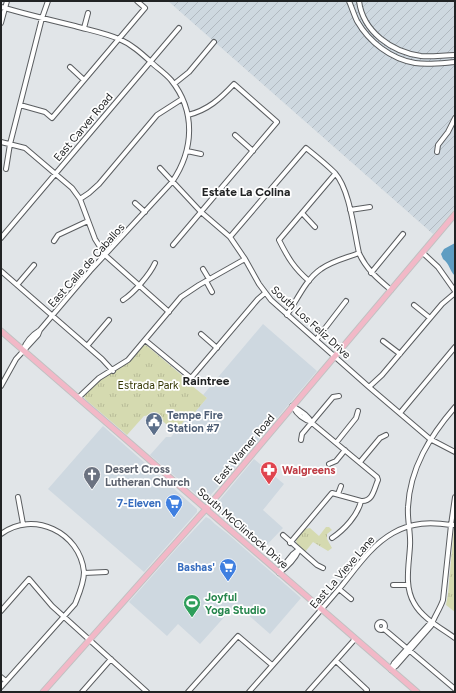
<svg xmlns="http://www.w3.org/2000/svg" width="456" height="693" font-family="Figtree,sans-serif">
<defs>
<pattern id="industrial-furrows" width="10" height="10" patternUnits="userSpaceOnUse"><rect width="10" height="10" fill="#ced8e0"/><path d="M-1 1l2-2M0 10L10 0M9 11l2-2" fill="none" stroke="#b1b9c0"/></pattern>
<pattern id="park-tufts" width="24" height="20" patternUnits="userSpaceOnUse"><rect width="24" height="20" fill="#d5dab0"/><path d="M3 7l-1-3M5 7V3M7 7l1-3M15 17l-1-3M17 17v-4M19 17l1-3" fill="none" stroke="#b7bb97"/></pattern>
</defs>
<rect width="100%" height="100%" fill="#e1e5e8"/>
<path fill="#ced8e0" d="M263,324L317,371L234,469L208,498L203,500L150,455L166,437H171L188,416L190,418L207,398L203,395Z
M103,426L197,509V512L144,572L48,489Z
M254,459L284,484L263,510L283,528L261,551L214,507Z
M206,517L210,519L215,524L229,535L301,598L270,634L236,604L200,644L178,624L167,636L129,602L177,548Z"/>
<path fill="url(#industrial-furrows)" d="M168,1H455V208L433,234Z"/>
<path fill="url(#park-tufts)" d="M146,345L185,378L189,380L191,385L207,398L190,418L188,416L175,432L157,416L156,417L150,415L144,416L127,435L85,399L84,396L96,383L127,363L143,346Z
M326,527H329L332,530L327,534V539L332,548L328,551L313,542L305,552L297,546L296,540L305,529L310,528L319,536Z
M454,528H455V612L446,605L448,594Z"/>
<path fill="#5f9dc2" d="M455,243V276C449,270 450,264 443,259L441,254L444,249Z"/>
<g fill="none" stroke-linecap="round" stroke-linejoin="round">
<defs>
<path id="minor" d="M349,1C352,8 354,15 357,21C369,42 391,59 415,63C428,65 442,63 455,62
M359,1C363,32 392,52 421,56C432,57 444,55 455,55
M1,7C25,14 50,20 75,26C89,30 105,33 119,39C131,44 141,53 151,62C157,68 165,73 171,80C196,111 194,150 172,182L90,271L40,330C32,335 26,342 23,350
M1,23L7,1
M84,28L88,13
M70,67L84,80
M174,84L189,72L214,42
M20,105L45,112L52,118L145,8L137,1
M235,135L253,151
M1,142L25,148L72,188L80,199L95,239L105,255L169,312
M187,151L201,154
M437,152L438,145L448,132L455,118
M160,168L201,212L230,237L245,259L259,284L271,300L369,387L430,439L455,452
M6,169L10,144L42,18L48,1
M80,199L89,193L99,184L157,115L182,99
M135,203L145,212
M350,210L370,207
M302,213L315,227
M230,237L306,148C316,156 326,164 335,173C350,190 354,231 359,253C366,269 378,279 391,290
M1,238L179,28
M54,241L58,235L88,221
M173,245L277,122L234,84C220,99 208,110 188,115
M423,253L438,267L455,291
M203,269L209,279
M1,271L102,359L113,371
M371,273L403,234
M206,281L212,292
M309,281C294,268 288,258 279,240L335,174
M17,285L34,265
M123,300C134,293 150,274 155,263
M414,305L430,318
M287,315C297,300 306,279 321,269C332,261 346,258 359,253
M201,334L217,348
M145,340L191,378L258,299L265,293
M316,340L346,301
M383,341L400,354
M87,346L109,320
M1,386L16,359L38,335L40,330
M369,387L382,375L442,304L455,293
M78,398L99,378L128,360L181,297L199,285L245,259
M292,406C300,410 308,415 312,423L377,477L378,480C374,489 373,502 361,501C358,515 344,530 332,538
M293,407C297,414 304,420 312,422
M455,407C430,436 410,468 408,507C407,520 411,533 410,546C409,565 404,586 414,603C422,618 441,628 455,638
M400,413L455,347
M301,440L302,434L333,397L339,396
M336,443L356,418L358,411
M360,462L380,438L386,435
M329,464L336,461L345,450
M338,494L341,486
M18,497L23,524
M1,534C33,510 80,532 84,572C84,583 79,594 75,604L1,687
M283,535L317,565L323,568
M290,543L332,493L361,501
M280,570L293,554L298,550
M84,573L106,572
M279,573C287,567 295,559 299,550
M393,585H407
M339,589L351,599
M1,611L29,579L52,606L147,692
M377 626a4 4 0 1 1 8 0a4 4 0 1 1-8 0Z
M384,629L455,689
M336,661L367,690L366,692
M391,669L394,663L432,621
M391,670L396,666L431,626C434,617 440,609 443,600L451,525H455
M1,677L6,681
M82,692L111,659
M188,692L238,636L272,665
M249,692C279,658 309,624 339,589C355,570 370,546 393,533C412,522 431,522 451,525L455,497
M308,692L355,639"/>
<path id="major" d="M1,331L417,692
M43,692L206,509L455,214"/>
</defs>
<use href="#minor" stroke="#5a5d60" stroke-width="6"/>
<use href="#major" stroke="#c1c1c2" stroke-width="7"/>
<use href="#minor" stroke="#fff" stroke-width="4"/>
<use href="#major" stroke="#f2b8c7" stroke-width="5"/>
</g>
<defs>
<symbol id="civic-pin" viewBox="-11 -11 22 30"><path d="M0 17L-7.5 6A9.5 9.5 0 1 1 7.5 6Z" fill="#5c6f8a" stroke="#fff"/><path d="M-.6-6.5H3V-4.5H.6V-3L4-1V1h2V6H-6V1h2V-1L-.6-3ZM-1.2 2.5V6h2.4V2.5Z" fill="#fff"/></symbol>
<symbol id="pharmacy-pin" viewBox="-11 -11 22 30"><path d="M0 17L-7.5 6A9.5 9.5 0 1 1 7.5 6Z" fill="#e0444e" stroke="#fff"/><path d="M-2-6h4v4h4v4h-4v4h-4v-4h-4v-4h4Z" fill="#fff"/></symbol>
<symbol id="church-pin" viewBox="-11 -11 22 30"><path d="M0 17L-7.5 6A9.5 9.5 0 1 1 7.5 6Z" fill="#6b7280" stroke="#fff"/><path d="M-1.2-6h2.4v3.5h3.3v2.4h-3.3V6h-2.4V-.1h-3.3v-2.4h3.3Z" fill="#fff"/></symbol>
<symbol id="supermarket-pin" viewBox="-11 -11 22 30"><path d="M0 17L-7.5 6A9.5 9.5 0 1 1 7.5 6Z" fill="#3f7fe0" stroke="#fff"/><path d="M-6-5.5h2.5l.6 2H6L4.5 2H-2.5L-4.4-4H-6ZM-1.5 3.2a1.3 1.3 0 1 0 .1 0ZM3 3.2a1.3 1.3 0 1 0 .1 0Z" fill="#fff"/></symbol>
<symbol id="stadium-pin" viewBox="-11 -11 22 30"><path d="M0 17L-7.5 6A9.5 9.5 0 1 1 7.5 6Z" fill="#2e9e5b" stroke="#fff"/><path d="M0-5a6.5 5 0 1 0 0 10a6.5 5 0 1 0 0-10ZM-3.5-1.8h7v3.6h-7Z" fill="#fff"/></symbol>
</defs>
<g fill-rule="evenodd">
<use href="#civic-pin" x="144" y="411" width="20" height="27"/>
<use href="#pharmacy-pin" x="259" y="460" width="20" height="27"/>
<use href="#church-pin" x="82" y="465" width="20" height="27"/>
<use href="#supermarket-pin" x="164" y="493" width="20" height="27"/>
<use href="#supermarket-pin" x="218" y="557" width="20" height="27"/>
<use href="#stadium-pin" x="182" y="593" width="20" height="27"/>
</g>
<g text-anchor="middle" stroke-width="3.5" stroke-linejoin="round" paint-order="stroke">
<g font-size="11" fill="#212324" stroke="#fff">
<text transform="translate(83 127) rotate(-50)" y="4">East Carver Road</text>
<text transform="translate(86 265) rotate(-48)" y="4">East Calle de Caballos</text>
<text transform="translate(311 322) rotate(42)" y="4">South Los Feliz Drive</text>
<text transform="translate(244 449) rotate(-50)" y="4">East Warner Road</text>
<text transform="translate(243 528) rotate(41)" y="4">South McClintock Drive</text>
<text transform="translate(342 572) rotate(-49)" y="4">East La Vieve Lane</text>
</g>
<g font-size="11" fill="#373a07" stroke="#fff">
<text x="148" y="389">Estrada Park</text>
</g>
<g font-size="11" font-weight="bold" fill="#4e5e75" stroke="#fff" text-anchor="start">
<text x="167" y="419">Tempe Fire<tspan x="167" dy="13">Station #7</tspan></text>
</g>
<g font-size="11" font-weight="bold" fill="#5b616d" stroke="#fff" text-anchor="start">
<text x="105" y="473">Desert Cross<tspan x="105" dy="13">Lutheran Church</tspan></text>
</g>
<g font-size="11" font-weight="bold" fill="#be3a42" stroke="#fff" text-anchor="start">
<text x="282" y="474">Walgreens</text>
</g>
<g font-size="11" font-weight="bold" fill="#366cbe" stroke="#fff" text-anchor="end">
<text x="161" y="507">7-Eleven</text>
<text x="215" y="571">Bashas'</text>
</g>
<g font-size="11" font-weight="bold" fill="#27864d" stroke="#fff" text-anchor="start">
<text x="205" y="601">Joyful<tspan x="205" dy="13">Yoga Studio</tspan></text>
</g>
<g font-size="12" font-weight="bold" fill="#212324" stroke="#fff">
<text x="246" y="196">Estate La Colina</text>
<text x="206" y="385">Raintree</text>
</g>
</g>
<rect width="456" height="693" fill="none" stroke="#212324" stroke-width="4"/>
</svg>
